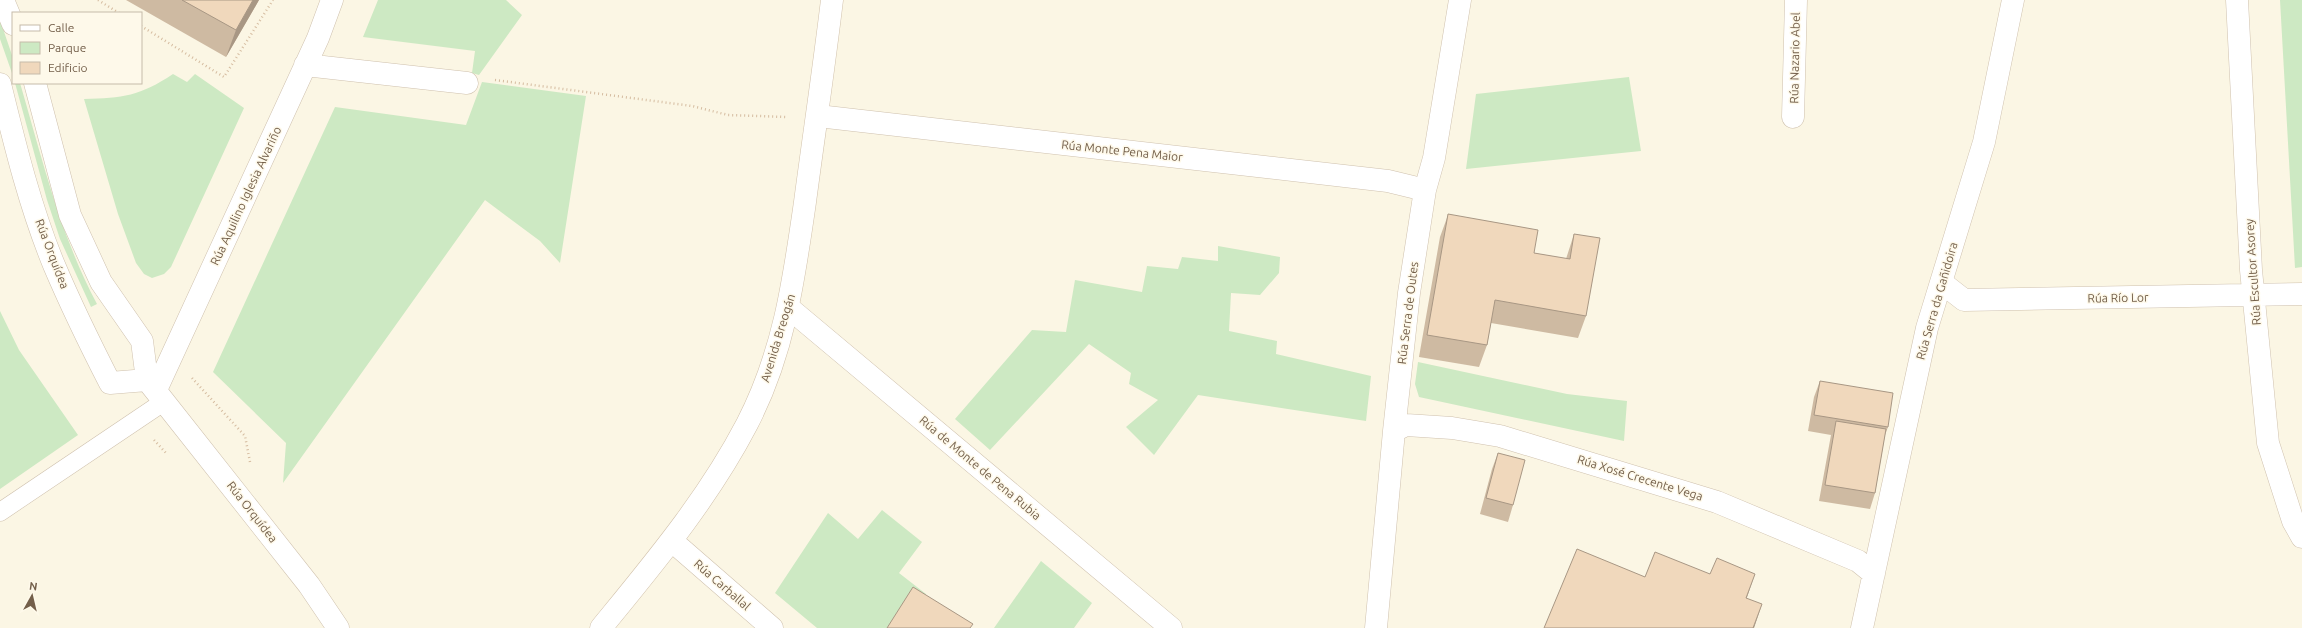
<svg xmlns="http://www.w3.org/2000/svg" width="2302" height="628" font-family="Ubuntu,sans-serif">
<rect width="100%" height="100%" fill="#fbf6e4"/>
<path fill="#cde9c3" d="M378,0H506L522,15L479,75L472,73L475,51L363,37Z
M2280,0H2302V267L2295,268Z
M0,20L13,58V76L0,39Z
M173,74L187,82L195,74L244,108L171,267L164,274L152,278L144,274L136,263L118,214L84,99C123,98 140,96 173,74Z
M1629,77L1641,151L1466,169L1476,94Z
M482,82L586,96L560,263L540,241L485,200L283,483L286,443L213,372L335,107L466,125Z
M15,83H20C42,158 60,235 97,304L91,307L60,239L47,200Z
M1218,246L1280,257L1279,273L1260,295L1231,293L1229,331L1277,341L1276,354L1371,376L1366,421L1198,395L1154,455L1126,427L1158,400L1129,384L1131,373L1089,344L990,450L955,419L1032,330L1066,332L1075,280L1142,292L1147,266L1178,269L1182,257L1218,261Z
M0,311L19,350L78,435L0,489Z
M1418,362L1567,394L1627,401L1624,441L1419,397L1415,384Z
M882,510L922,542L899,573L926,594L899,628H817L775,593L828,513L858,539Z
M1041,561L1092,603L1074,628H994Z"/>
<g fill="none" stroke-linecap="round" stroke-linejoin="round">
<defs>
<path id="lane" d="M0,512L165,401"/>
<path id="street" d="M3,0L13,24
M2237,0L2251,270L2268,443L2293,521L2302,537
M305,65L467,83
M35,83L70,215L101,282L142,341L147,380L309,585L338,628
M0,84C15,145 30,207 54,265C71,305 90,344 110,383L147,380
M818,116L1388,181L1425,190
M1793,117L1796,0
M1941,282L1964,300L2302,294
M789,308L1171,628
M156,390L318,38L332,0
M1394,431L1406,425L1452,428L1500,436L1717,502L1858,561L1874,574
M672,541L772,628
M1376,628L1394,431L1409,293L1425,190L1434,158L1460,0
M1862,628L1927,328L1984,142L2013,0"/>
<path id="secondary" d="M601,628C654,563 708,499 747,424C784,353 794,279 805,202C814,134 824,67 832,0"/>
</defs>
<use href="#lane" stroke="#cfc1ae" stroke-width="19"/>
<use href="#street" stroke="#cfc1ae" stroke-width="23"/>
<use href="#secondary" stroke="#d1c1ab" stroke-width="23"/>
<path stroke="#d5bca0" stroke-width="2.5" stroke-dasharray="1 3" stroke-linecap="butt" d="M98,0L119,13
M141,26L224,77L273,0
M495,80L692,106L728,115L787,117
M192,378L245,436L250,462
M154,440L166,453"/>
<use href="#lane" stroke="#fff" stroke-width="18"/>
<use href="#street" stroke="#fff" stroke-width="22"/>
<use href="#secondary" stroke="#fff" stroke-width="22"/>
</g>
<path fill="#cebaa2" d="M126,0H259L226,57Z
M1448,215L1534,253L1566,259L1574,234L1586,316L1578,338L1491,323L1487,345L1479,367L1419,357L1440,237Z
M1820,381L1888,427L1885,435L1875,493L1870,509L1819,501L1831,435L1808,431L1814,397Z
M1498,453L1513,505L1508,522L1480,514L1492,469Z"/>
<path fill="#a89784" d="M253,0H259L226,57L236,30Z
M1755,574L1746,600V598Z
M1762,604L1754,628H1753Z"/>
<path fill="#f0d8bc" stroke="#a89784" d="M182,0H253L236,30Z
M1448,214L1538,230L1534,253L1570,259L1574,234L1600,238L1586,316L1495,300L1487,345L1427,335Z
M1820,381L1893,393L1888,427L1814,415Z
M1836,421L1886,429L1875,493L1825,485Z
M1498,453L1525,460L1513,505L1486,498Z
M1577,549L1645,577L1655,552L1710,574L1717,558L1755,574L1746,598L1762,604L1753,628H1544Z
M913,587L973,624L970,628H887Z"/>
<g text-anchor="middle" stroke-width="3" stroke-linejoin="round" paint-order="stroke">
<g font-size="12" fill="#735f4a" stroke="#fef9ea">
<text transform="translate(1795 58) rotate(-89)" y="4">Rúa Nazario Abel</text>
<text transform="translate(1122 151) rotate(6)" y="4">Rúa Monte Pena Maior</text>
<text transform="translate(246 196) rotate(-65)" y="4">Rúa Aquilino Iglesia Alvariño</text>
<text transform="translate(52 254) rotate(69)" y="4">Rúa Orquídea</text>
<text transform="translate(2253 272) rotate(-94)" y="4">Rúa Escultor Asorey</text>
<text transform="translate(2118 298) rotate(-1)" y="4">Rúa Río Lor</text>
<text transform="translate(1937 301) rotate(-74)" y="4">Rúa Serra da Gañidoira</text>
<text transform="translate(1408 313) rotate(-83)" y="4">Rúa Serra de Outes</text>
<text transform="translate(778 338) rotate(-73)" y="4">Avenida Breogán</text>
<text transform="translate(980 468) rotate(40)" y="4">Rúa de Monte de Pena Rubia</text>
<text transform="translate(1640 478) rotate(17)" y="4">Rúa Xosé Crecente Vega</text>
<text transform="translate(252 512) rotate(52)" y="4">Rúa Orquídea</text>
<text transform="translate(722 585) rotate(41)" y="4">Rúa Carballal</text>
</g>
</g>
<rect x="12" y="12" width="130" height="72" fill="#fef9ea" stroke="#c6bbaa"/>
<rect x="20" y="25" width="20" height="6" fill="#ffffff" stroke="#c6bbaa"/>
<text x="48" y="32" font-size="12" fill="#735f4a">Calle</text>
<rect x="20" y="42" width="20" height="12" fill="#cde9c3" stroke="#c6bbaa"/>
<text x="48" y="52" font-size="12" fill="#735f4a">Parque</text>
<rect x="20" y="62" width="20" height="12" fill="#f0d8bc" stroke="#c6bbaa"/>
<text x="48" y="72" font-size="12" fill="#735f4a">Edificio</text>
<g transform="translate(32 596) rotate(8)" stroke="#fef9ea" stroke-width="3" paint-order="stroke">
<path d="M0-3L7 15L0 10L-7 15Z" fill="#735f4a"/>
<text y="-6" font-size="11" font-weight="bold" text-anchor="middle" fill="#735f4a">N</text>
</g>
</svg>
